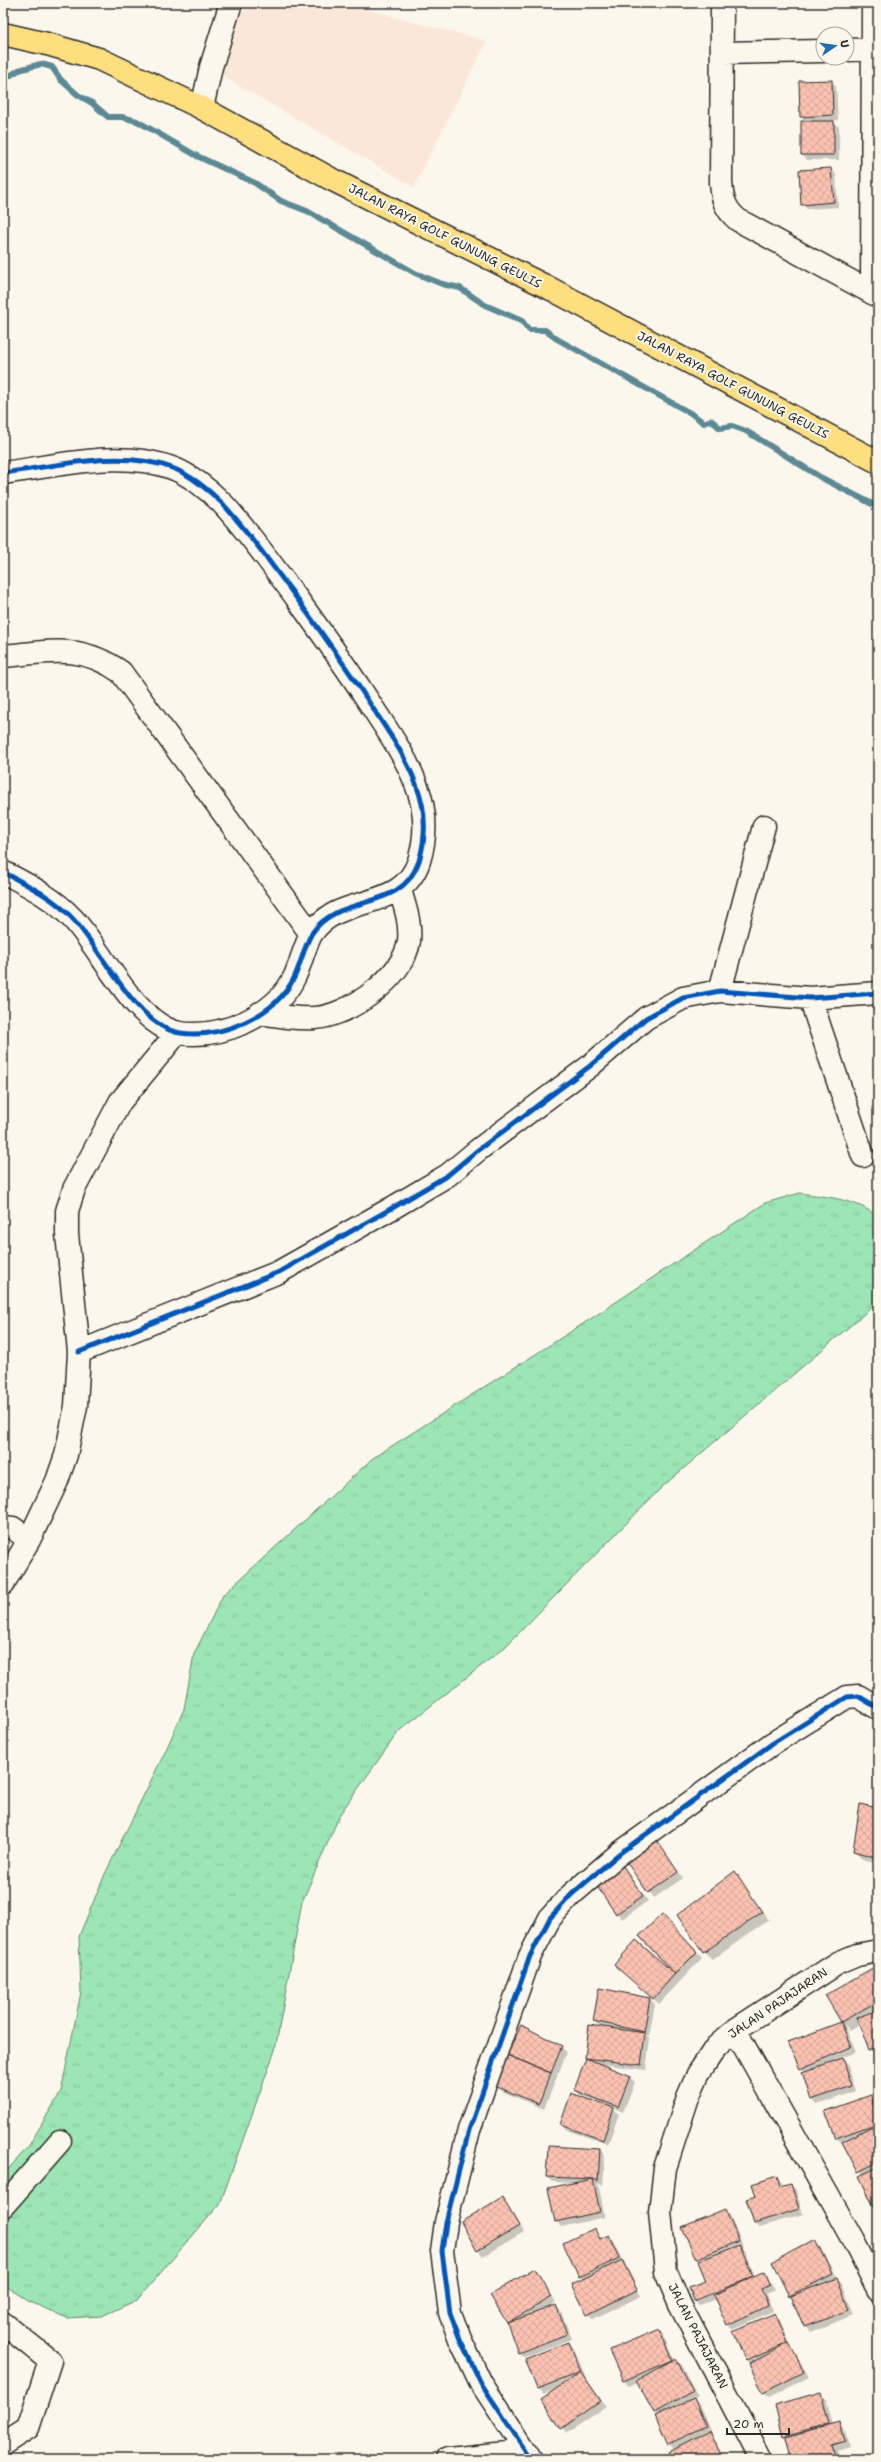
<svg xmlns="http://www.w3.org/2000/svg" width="881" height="2462" font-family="'Shantell Sans',sans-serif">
<defs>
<pattern id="grass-tufts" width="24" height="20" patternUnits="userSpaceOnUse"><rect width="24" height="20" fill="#9ce5b4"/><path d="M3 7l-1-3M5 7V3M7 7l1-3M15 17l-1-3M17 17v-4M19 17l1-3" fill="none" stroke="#87c59b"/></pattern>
<pattern id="building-cross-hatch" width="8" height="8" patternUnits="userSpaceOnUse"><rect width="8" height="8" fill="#fbc2b1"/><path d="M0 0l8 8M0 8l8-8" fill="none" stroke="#d7a798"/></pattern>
</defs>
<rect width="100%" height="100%" fill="#fbf7ec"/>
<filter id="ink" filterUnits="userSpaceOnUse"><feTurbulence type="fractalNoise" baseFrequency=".025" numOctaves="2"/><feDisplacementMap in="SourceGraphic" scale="8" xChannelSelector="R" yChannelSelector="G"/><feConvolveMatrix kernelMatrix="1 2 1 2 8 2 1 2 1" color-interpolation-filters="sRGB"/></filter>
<g filter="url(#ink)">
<path fill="#fbe7da" d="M248,3H342L487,41L414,187L210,69Z"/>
<path fill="url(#grass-tufts)" stroke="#648870" d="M800,1193C827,1197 857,1199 878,1217V1302L662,1487L505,1647L399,1731L340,1814L302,1902L275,2050L220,2204L137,2300L102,2316L67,2318L28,2301L3,2284V2175L28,2147L61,2092L81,1992L79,1936L105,1874L165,1752L184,1709L194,1654L223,1595L373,1458L589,1320L765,1203Z"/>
<path fill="#0003" fill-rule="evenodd" d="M831,81L836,86L838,120L832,121L839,127V160H807L802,155L806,122L801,116Z
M830,169L836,174L838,207L807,209L802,204Z
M878,1809V1864L862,1859L854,1851Z
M654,1838L683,1878L654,1898L625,1857Z
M619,1861L648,1901L622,1919L593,1879Z
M734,1873L769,1920L712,1960L704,1952Z
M667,1921L702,1958L659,2004L621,1970L674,1972Z
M878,1967V2055L870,2050L860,2024L849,2030L844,2024L856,2052L841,2058L848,2065L856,2091L817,2105L812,2099L804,2072L790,2043L842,2023L827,1996Z
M600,1989L650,1999L655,2004L649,2036H646L650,2039L646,2070L600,2064L630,2077L635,2082L623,2112L612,2107L619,2114L608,2144L566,2130L561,2125L592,2099L580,2095L575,2089L587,2059L590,2027L601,2028L594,2021Z
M561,2047L567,2052L544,2109L501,2091L496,2086Z
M871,2096L878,2106V2210L861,2176L863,2175L844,2142L842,2143L836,2138Z
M549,2147L600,2150L605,2155L603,2186L598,2183L605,2217L561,2227L556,2221L574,2183L552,2182L547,2177Z
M777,2177L784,2187L791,2185L796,2190L803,2214L760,2227L754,2222L757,2197Z
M502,2199L524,2232L483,2256L478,2250Z
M724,2210L730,2215L743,2246L740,2248L745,2252L755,2278L764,2273L775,2290L765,2294L773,2311L733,2329L727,2324L716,2299L700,2305L694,2300L707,2282L683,2228ZM745,2279L746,2281L696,2301V2299Z
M595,2230L602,2239L609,2236L614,2241L641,2296L593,2319L588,2314L583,2280L580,2276Z
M816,2241L821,2246L837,2279L842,2284L854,2315L810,2332L805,2327L794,2299L773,2262Z
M535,2270L556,2302L548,2309L556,2306L561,2311L572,2339L524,2357L518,2352L508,2323L491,2295Z
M775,2314L780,2320L791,2346L809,2377L769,2398L764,2392L747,2361L735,2332Z
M659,2330L664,2335L675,2360L681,2365L698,2396L693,2399L699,2404L711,2433L726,2459H674L675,2450L669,2444L657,2415L638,2382L629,2386L624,2381Z
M569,2343L574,2348L586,2378L606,2407L567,2433L562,2428L557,2389L543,2394L538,2389L527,2360Z
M820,2393L826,2399L833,2426L840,2424L845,2430L849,2446L836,2450L838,2459H792L784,2437Z"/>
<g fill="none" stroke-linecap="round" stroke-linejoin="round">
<path stroke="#5b8994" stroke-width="6" d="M3,80L19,70L41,64L52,67L61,80L78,95L92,103L108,117H122L137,121L197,156L255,183L281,201L307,211L415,273L442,284L460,288L485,305L522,321L529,330H545L557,339L692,414L704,423L711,420L720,428L732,426L746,431L820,477L878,507"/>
</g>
<path fill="url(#building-cross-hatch)" stroke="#2b2b2b" d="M832,80L833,115L800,117L799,81Z
M801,121H834V155H801Z
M831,168L834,202L801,205L799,170Z
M860,1804L878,1808V1858L853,1851Z
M654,1836L678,1872L648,1893L623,1857Z
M619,1860L643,1896L616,1914L592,1879Z
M735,1871L762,1912L703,1953L677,1915Z
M662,1914L697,1952L675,1974L639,1936Z
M636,1940L675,1974L653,1999L614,1965Z
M878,1965V2001L841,2022L825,1995Z
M599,1988L650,1998L644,2032L593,2021Z
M878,2010V2047L869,2051L857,2018Z
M841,2022L851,2047L800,2069L788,2042Z
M521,2025L562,2046L551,2073L507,2055Z
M589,2025L645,2033L641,2065L585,2058Z
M507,2055L551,2073L539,2104L495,2086Z
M586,2058L630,2076L618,2107L574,2090Z
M843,2058L852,2086L811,2100L802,2072Z
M571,2093L614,2108L603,2140L560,2125Z
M871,2095L878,2123L836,2138L825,2111Z
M878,2123V2162L858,2172L842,2142Z
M548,2146L600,2149L598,2181L593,2179L546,2177Z
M878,2167V2205L874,2207L859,2176Z
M777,2176L780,2187L791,2184L799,2209L754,2223L746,2199L756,2196L752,2184Z
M593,2179L600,2212L555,2222L548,2188Z
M502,2197L519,2226L477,2251L461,2222Z
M725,2209L739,2241L696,2259L682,2227Z
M595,2228L600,2239L609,2235L620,2258L579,2277L563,2243Z
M816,2239L833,2274L789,2296L772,2262Z
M740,2245L753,2277L694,2301L689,2287L706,2281L698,2261Z
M622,2260L637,2290L587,2315L572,2284Z
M535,2268L552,2297L507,2323L490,2295Z
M765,2272L770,2285L761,2289L768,2306L727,2325L713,2295Z
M837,2278L849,2310L804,2327L791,2296Z
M556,2305L567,2334L518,2353L507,2323Z
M775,2313L788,2343L746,2361L733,2331Z
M659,2329L673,2360L623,2381L609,2350Z
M569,2342L581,2372L537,2389L525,2359Z
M789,2343L804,2372L763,2393L749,2364Z
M675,2359L693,2391L654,2413L636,2381Z
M581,2372L601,2401L561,2429L541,2399Z
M821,2392L829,2425L783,2437L775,2405Z
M694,2398L706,2427L668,2444L655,2415Z
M840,2423L845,2441L831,2445L835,2459H791L785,2438Z
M710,2431L724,2459H673L669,2452Z"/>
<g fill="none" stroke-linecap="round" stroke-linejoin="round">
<defs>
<path id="minor" d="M722,3L721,182C722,199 725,209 738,220L878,296
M847,50L878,49
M723,53L823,51
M202,108L211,67L231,3
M872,293L873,3
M3,473C57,466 120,449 172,468C189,474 209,490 222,503C247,530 268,560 290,589C316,625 343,662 367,699C384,726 405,754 416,784C426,809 427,835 419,861C401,914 340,892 312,933C304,946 301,964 294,978C275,1016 221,1039 180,1033C136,1026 102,950 73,919C54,898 28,885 3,872
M3,656C50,652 80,643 121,672L311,934
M720,991L764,826
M810,998L863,1156
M260,1013C278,1016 296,1019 315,1018C349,1016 404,977 409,941C411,923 405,907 400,890
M79,1352L279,1272L394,1207L448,1175L478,1150L590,1066L646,1018L683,998L720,991L810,998L878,993
M3,1527L13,1528L29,1540
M3,1584L29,1540L57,1481L66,1455L76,1406L79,1352L67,1234V1211L74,1189L120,1102L177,1033
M735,2030L853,2240L878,2289
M3,2206L60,2141
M3,2323L50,2361L28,2428L3,2444
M448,2459L526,2451
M531,2459L481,2383L460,2339L450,2313L442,2251L446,2222L469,2130L530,1956L550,1918L572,1894L620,1853L773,1743L847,1697L858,1696L878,1708
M761,2459L680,2305L666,2272L660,2212L665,2168L688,2097L698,2074L716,2047L735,2030L838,1963L857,1955L878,1951"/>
<path id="major" d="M3,34L47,44L99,59L202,108L331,179L551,289L878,462"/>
</defs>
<use href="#minor" stroke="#2b2b2b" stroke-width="25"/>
<use href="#major" stroke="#2b2b2b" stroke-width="25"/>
<use href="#minor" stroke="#fbf7ec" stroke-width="22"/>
<use href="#major" stroke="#fedf80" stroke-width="22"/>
<defs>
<path id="cycleway" d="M3,473C57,466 120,449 172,468C189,474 209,490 222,503C247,530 268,560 290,589C316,625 343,662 367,699C384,726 405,754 416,784C426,809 427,835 419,861C401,914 340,892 312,933C304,946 301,964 294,978C275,1016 221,1039 180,1033C136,1026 102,950 73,919C54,898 28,885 3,872
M79,1352L279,1272L394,1207L448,1175L478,1150L590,1066L646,1018L683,998L720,991L810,998L878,993
M531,2459L481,2383L460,2339L450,2313L442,2251L446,2222L469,2130L530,1956L550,1918L572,1894L620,1853L773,1743L847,1697L858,1696L878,1708"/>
</defs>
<use href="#cycleway" stroke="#fbf7ec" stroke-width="8"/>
<use href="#cycleway" stroke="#0057b8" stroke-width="5"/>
</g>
</g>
<g text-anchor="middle" stroke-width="4" stroke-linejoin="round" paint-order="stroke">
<g font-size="12" fill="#2b2b2b" stroke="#fbf7ec">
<text transform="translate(445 236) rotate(27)" y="4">JALAN RAYA GOLF GUNUNG GEULIS</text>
<text transform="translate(733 385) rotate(28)" y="4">JALAN RAYA GOLF GUNUNG GEULIS</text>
<text transform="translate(778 2003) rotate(-34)" y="4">JALAN PAJAJARAN</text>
<text transform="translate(698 2336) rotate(63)" y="4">JALAN PAJAJARAN</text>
</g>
</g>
<rect width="881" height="2462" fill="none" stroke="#fbf7ec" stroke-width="16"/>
<rect x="8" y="8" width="865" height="2446" fill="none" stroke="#2b2b2b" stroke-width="1.5" filter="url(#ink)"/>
<g transform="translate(835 46) rotate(77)"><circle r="19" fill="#fbf7ec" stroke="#a8a59f"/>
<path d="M0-3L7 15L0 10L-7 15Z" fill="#1f6fb2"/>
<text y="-6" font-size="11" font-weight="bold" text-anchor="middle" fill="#2b2b2b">U</text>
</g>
<path d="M727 2428v6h62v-6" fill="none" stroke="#2b2b2b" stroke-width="2"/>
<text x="733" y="2428" font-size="12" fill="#2b2b2b" stroke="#fbf7ec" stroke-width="3" paint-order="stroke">20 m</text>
</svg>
